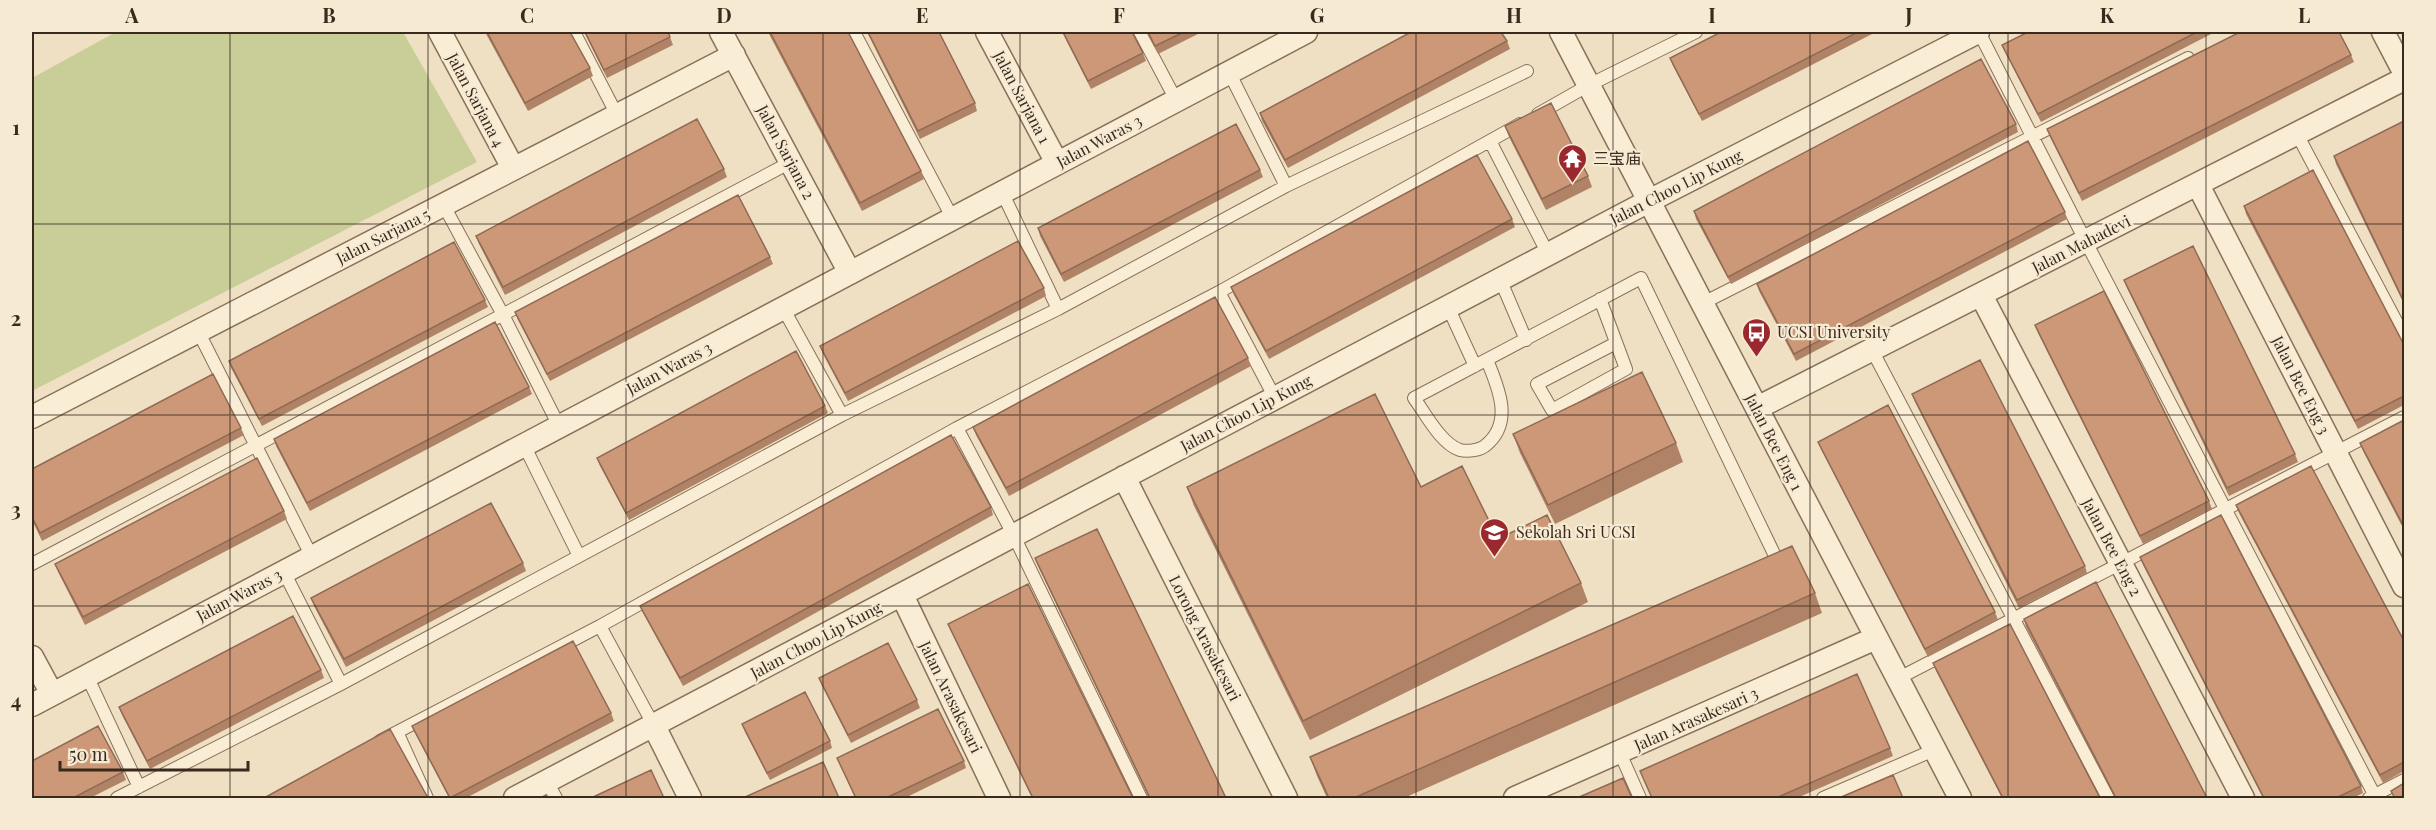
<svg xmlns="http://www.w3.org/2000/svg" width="2436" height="830" font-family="'Playfair Display','Noto Sans SC',serif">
<rect width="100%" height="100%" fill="#efe0c3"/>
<path fill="#c9cd97" d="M116,32H403L477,162L32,391V78Z"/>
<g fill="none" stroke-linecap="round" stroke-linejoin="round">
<defs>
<path id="lane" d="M574,32L617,115
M854,32L953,219
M1140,32L1176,100
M1979,32L2086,242L2376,798
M1229,72L1286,186
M1538,114L1589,85L1696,32
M2297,134L2404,336
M1490,141L1548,254
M1002,192L1058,309
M443,204L502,313L559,426
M1500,279L1526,340
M1219,292L1275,398
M1600,299L1626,369L1552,410L1537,384L1616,343
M1703,303L2188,58
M1448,307L1475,366
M783,308L842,415
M198,331L312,557
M1872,350L2108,798
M1487,360C1498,387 1514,422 1486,445C1481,450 1468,452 1460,450C1441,444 1425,413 1414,398L1641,278L1777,560L1769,563
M957,428L1014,536L1141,798
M524,445L579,556
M32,564L791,162
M284,572L341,684
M600,626L654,726
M87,676L139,787
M1897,679L2404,417
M397,732L427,798
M380,741L600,626L957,428L1219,292L1520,124
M1620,753L1640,798
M547,782L556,798
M117,798L341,684L842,415L1058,309L1286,186L1527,71
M1823,798L1934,750
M2369,798L2404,780"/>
<path id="street" d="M440,32L513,168
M721,32L850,273
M987,32L1057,163
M1561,32L1960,798
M2383,32L2404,72
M2198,185L2404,586
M1981,295L2243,798
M1757,408L2404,79
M32,417L734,55
M1124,477L1286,798
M902,595L999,798
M32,657L52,694
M32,705L1306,32
M654,726L690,798
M515,798L1649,201L1978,32
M1515,798L1876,638"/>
</defs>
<use href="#lane" stroke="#897159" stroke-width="14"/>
<use href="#street" stroke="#897159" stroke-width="25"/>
<use href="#lane" stroke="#f9edd6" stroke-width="12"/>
<use href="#street" stroke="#f9edd6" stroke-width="22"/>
</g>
<path fill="#b08367" d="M485,32H570L590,68L593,76L528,111Z
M584,32H668L673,45L607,78Z
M768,32H848L921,171L924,179L862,211Z
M867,32H939L975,103L977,111L920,139Z
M1062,32H1132L1143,53L1146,61L1091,89Z
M1146,32H1202L1158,54Z
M1721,32H1876L1702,121L1673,66L1670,58Z
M2028,32H2215L2041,122L2005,52L2002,45Z
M1507,41L1510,49L1288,168L1262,121L1260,113Z
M2351,55L2354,62L2082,201L2050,137L2047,129Z
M2404,121V304L2336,164L2334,156Z
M2016,124L2018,132L1731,284L1696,219L1694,211Z
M1505,126L1588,176L1592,187L1546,210L1509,137Z
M724,169L727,177L505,295L479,244L476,236Z
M1260,170L1263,177L1064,282L1040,236L1038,228Z
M2244,206L2404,345V405L2358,429L2246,214Z
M2065,212L2067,219L1796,361L1759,291L1757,284Z
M1512,219L1515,227L1269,359L1234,295L1231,287Z
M770,257L773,264L550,381L518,320L515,312Z
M2124,280L2295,454L2298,462L2229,496L2127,288Z
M1044,288L1046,296L848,401L823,354L820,346Z
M485,300L488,307L262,426L231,368L229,361Z
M2035,325L2209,501L2212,509L2143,544L2038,333Z
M1248,358L1251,366L1009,496L976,435L973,427Z
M529,387L532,394L310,511L276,446L274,439Z
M1912,394L2085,566L2087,573L2019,608L1915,402Z
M825,406L828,413L629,520L600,466L597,458Z
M2404,420V530L2363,451L2360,443Z
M241,428L244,435L42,541L32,520V469Z
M1513,434L1676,443L1683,462L1555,524L1520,453Z
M1818,442L1995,612L1998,620L1928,657L1821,449Z
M1187,487H1421L1498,539L1581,583L1588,602L1310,740L1194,506Z
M2236,505L2404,641V771L2383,783L2239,513Z
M991,507L993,515L683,686L643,613L640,606Z
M284,511L287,519L85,625L58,572L55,564Z
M2140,557L2361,786L2363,793L2353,798H2263L2143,565Z
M1035,558L1226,798H1149L1038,566Z
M523,563L526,571L346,667L314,606L311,598Z
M1815,593L1822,613L1404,798H1327L1317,776L1310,757Z
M2024,619L2207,798H2115L2026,627Z
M948,624L1133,798H1032L951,631Z
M1933,663L2100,798H2002L1936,671Z
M321,670L324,678L150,769L122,715L119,707Z
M819,678L917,700L920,708L851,743L822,686Z
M611,713L614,721L466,798H449L415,733L412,726Z
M742,724L830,741L832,748L770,780L745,732Z
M1890,748L1893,756L1797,798H1652L1640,771Z
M837,758L964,761L966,768L905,798H855Z
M123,772L126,780L90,798H32Z"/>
<path fill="#cd9878" stroke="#906a54" stroke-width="1.5" d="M487,32H570L590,68L525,103Z
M585,32H668L670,37L604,70Z
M770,32H848L921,171L860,203Z
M868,32H939L975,103L918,131Z
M1063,32H1132L1143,53L1088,81Z
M1148,32H1184L1155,46Z
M1411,32H1501L1507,41L1285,160L1260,113Z
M1721,32H1858L1699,114L1670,58Z
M2028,32H2197L2038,114L2002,45Z
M2240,32H2339L2351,55L2079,193L2047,129Z
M1981,59L2016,124L1728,277L1694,211Z
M1551,103L1588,176L1542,199L1505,126Z
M697,119L724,169L503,287L476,236Z
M2404,121V302L2334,156Z
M1236,124L1260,170L1061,274L1038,228Z
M2028,141L2065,212L1794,354L1757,284Z
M1477,155L1512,219L1266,351L1231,287Z
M2313,170L2404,345V396L2355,421L2244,206Z
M738,195L770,257L547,374L515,312Z
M1018,241L1044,288L845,393L820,346Z
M454,242L485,300L259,419L229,361Z
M2193,246L2295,454L2227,488L2124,280Z
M2104,291L2209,501L2140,536L2035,325Z
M1215,297L1248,358L1006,488L973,427Z
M495,322L529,387L307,503L274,439Z
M796,351L825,406L626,513L597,458Z
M1980,360L2085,566L2017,600L1912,394Z
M1642,372L1676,443L1548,505L1513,434Z
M213,374L241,428L40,533L32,517V469Z
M1375,394L1421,487L1462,466L1498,539L1547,515L1581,583L1303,721L1187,487Z
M1888,405L1995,612L1925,649L1818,442Z
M2404,420V527L2360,443Z
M951,435L991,507L680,678L640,606Z
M257,458L284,511L83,617L55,564Z
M2311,466L2404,641V762L2380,775L2236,505Z
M491,503L523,563L344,659L311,598Z
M2221,515L2361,786L2336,798H2264L2140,557Z
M1097,529L1226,798H1150L1035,558Z
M1792,546L1815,593L1354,798H1329L1310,757Z
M2096,582L2207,798H2116L2024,619Z
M1028,584L1133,798H1033L948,624Z
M293,616L321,670L147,761L119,707Z
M2010,624L2100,798H2003L1933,663Z
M573,641L611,713L450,798L412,726Z
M888,643L917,700L848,735L819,678Z
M1857,674L1890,748L1776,798H1652L1640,771Z
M805,692L830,741L767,773L742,724Z
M938,709L964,761L886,798H856L837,758Z
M98,726L123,772L73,798H32V761Z
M390,729L428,798H264Z
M823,762L839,798H746L745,797Z
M651,770L664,798H591Z
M1893,775L1903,798H1839Z
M1623,778L1632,798H1577Z
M2404,783V798H2395L2391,791Z"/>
<path fill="none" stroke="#392a1e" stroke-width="1.5" stroke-opacity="0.55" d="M230,32V798M428,32V798M626,32V798M823,32V798M1020,32V798M1218,32V798M1416,32V798M1613,32V798M1810,32V798M2008,32V798M2206,32V798M32,224H2404M32,415H2404M32,606H2404"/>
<defs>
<symbol id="temple-pin" viewBox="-11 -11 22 30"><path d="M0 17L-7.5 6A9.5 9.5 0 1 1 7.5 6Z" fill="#99292e" stroke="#f6ead3"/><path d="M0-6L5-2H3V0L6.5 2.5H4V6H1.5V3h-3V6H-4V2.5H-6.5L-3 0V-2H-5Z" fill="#fff"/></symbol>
<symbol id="bus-pin" viewBox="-11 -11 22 30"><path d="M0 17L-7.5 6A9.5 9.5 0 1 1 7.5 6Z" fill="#99292e" stroke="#f6ead3"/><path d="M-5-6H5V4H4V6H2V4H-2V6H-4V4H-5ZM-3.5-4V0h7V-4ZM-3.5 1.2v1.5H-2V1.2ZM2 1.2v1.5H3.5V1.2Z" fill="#fff"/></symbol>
<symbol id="school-pin" viewBox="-11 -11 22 30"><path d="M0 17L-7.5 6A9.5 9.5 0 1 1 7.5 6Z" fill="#99292e" stroke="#f6ead3"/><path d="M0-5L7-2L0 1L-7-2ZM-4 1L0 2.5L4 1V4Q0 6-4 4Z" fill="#fff"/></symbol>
</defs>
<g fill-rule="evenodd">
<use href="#temple-pin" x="1556" y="142" width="33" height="45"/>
<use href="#bus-pin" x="1740" y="316" width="33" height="45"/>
<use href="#school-pin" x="1478" y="516" width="33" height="45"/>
</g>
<g text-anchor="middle" stroke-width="4.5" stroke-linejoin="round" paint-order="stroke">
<g font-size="16" fill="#392a1e" stroke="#f6ead3">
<text transform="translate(1022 97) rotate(62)" y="6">Jalan Sarjana 1</text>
<text transform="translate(476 100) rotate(62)" y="6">Jalan Sarjana 4</text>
<text transform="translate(1099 141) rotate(-28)" y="6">Jalan Waras 3</text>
<text transform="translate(786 152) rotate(62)" y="6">Jalan Sarjana 2</text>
<text transform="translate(1676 187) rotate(-27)" y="6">Jalan Choo Lip Kung</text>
<text transform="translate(383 236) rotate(-27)" y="6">Jalan Sarjana 5</text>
<text transform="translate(2081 244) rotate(-27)" y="6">Jalan Mahadevi</text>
<text transform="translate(669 368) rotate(-28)" y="6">Jalan Waras 3</text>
<text transform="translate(2301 385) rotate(63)" y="6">Jalan Bee Eng 3</text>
<text transform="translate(1246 413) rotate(-28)" y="6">Jalan Choo Lip Kung</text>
<text transform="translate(1774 442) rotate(63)" y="6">Jalan Bee Eng 1</text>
<text transform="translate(2112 547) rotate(62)" y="6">Jalan Bee Eng 2</text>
<text transform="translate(239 595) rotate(-28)" y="6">Jalan Waras 3</text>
<text transform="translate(1205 638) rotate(63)" y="6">Lorong Arasakesari</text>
<text transform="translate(816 640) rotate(-28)" y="6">Jalan Choo Lip Kung</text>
<text transform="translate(951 697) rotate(64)" y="6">Jalan Arasakesari</text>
<text transform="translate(1696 719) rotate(-24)" y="6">Jalan Arasakesari 3</text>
</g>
<g font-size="16" fill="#392a1e" stroke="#f6ead3" text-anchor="start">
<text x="1593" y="164">三宝庙</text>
<text x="1777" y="338">UCSI University</text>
<text x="1516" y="538">Sekolah Sri UCSI</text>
</g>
</g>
<rect width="2436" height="830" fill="none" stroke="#f6ead3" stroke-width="66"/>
<path d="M60 761v9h188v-9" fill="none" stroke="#392a1e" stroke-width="3"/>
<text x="69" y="761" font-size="18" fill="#392a1e" stroke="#f6ead3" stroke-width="4.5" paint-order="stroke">50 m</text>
<rect x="33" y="33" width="2370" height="764" fill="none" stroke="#392a1e" stroke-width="2"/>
<g font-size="20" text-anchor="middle" font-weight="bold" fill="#392a1e">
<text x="132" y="23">A</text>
<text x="329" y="23">B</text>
<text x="527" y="23">C</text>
<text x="724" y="23">D</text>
<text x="922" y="23">E</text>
<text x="1119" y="23">F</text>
<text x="1317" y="23">G</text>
<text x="1514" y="23">H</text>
<text x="1712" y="23">I</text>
<text x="1909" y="23">J</text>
<text x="2107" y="23">K</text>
<text x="2304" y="23">L</text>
<text x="16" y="135">1</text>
<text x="16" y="326">2</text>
<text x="16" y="517">3</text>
<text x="16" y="708">4</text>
</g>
</svg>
